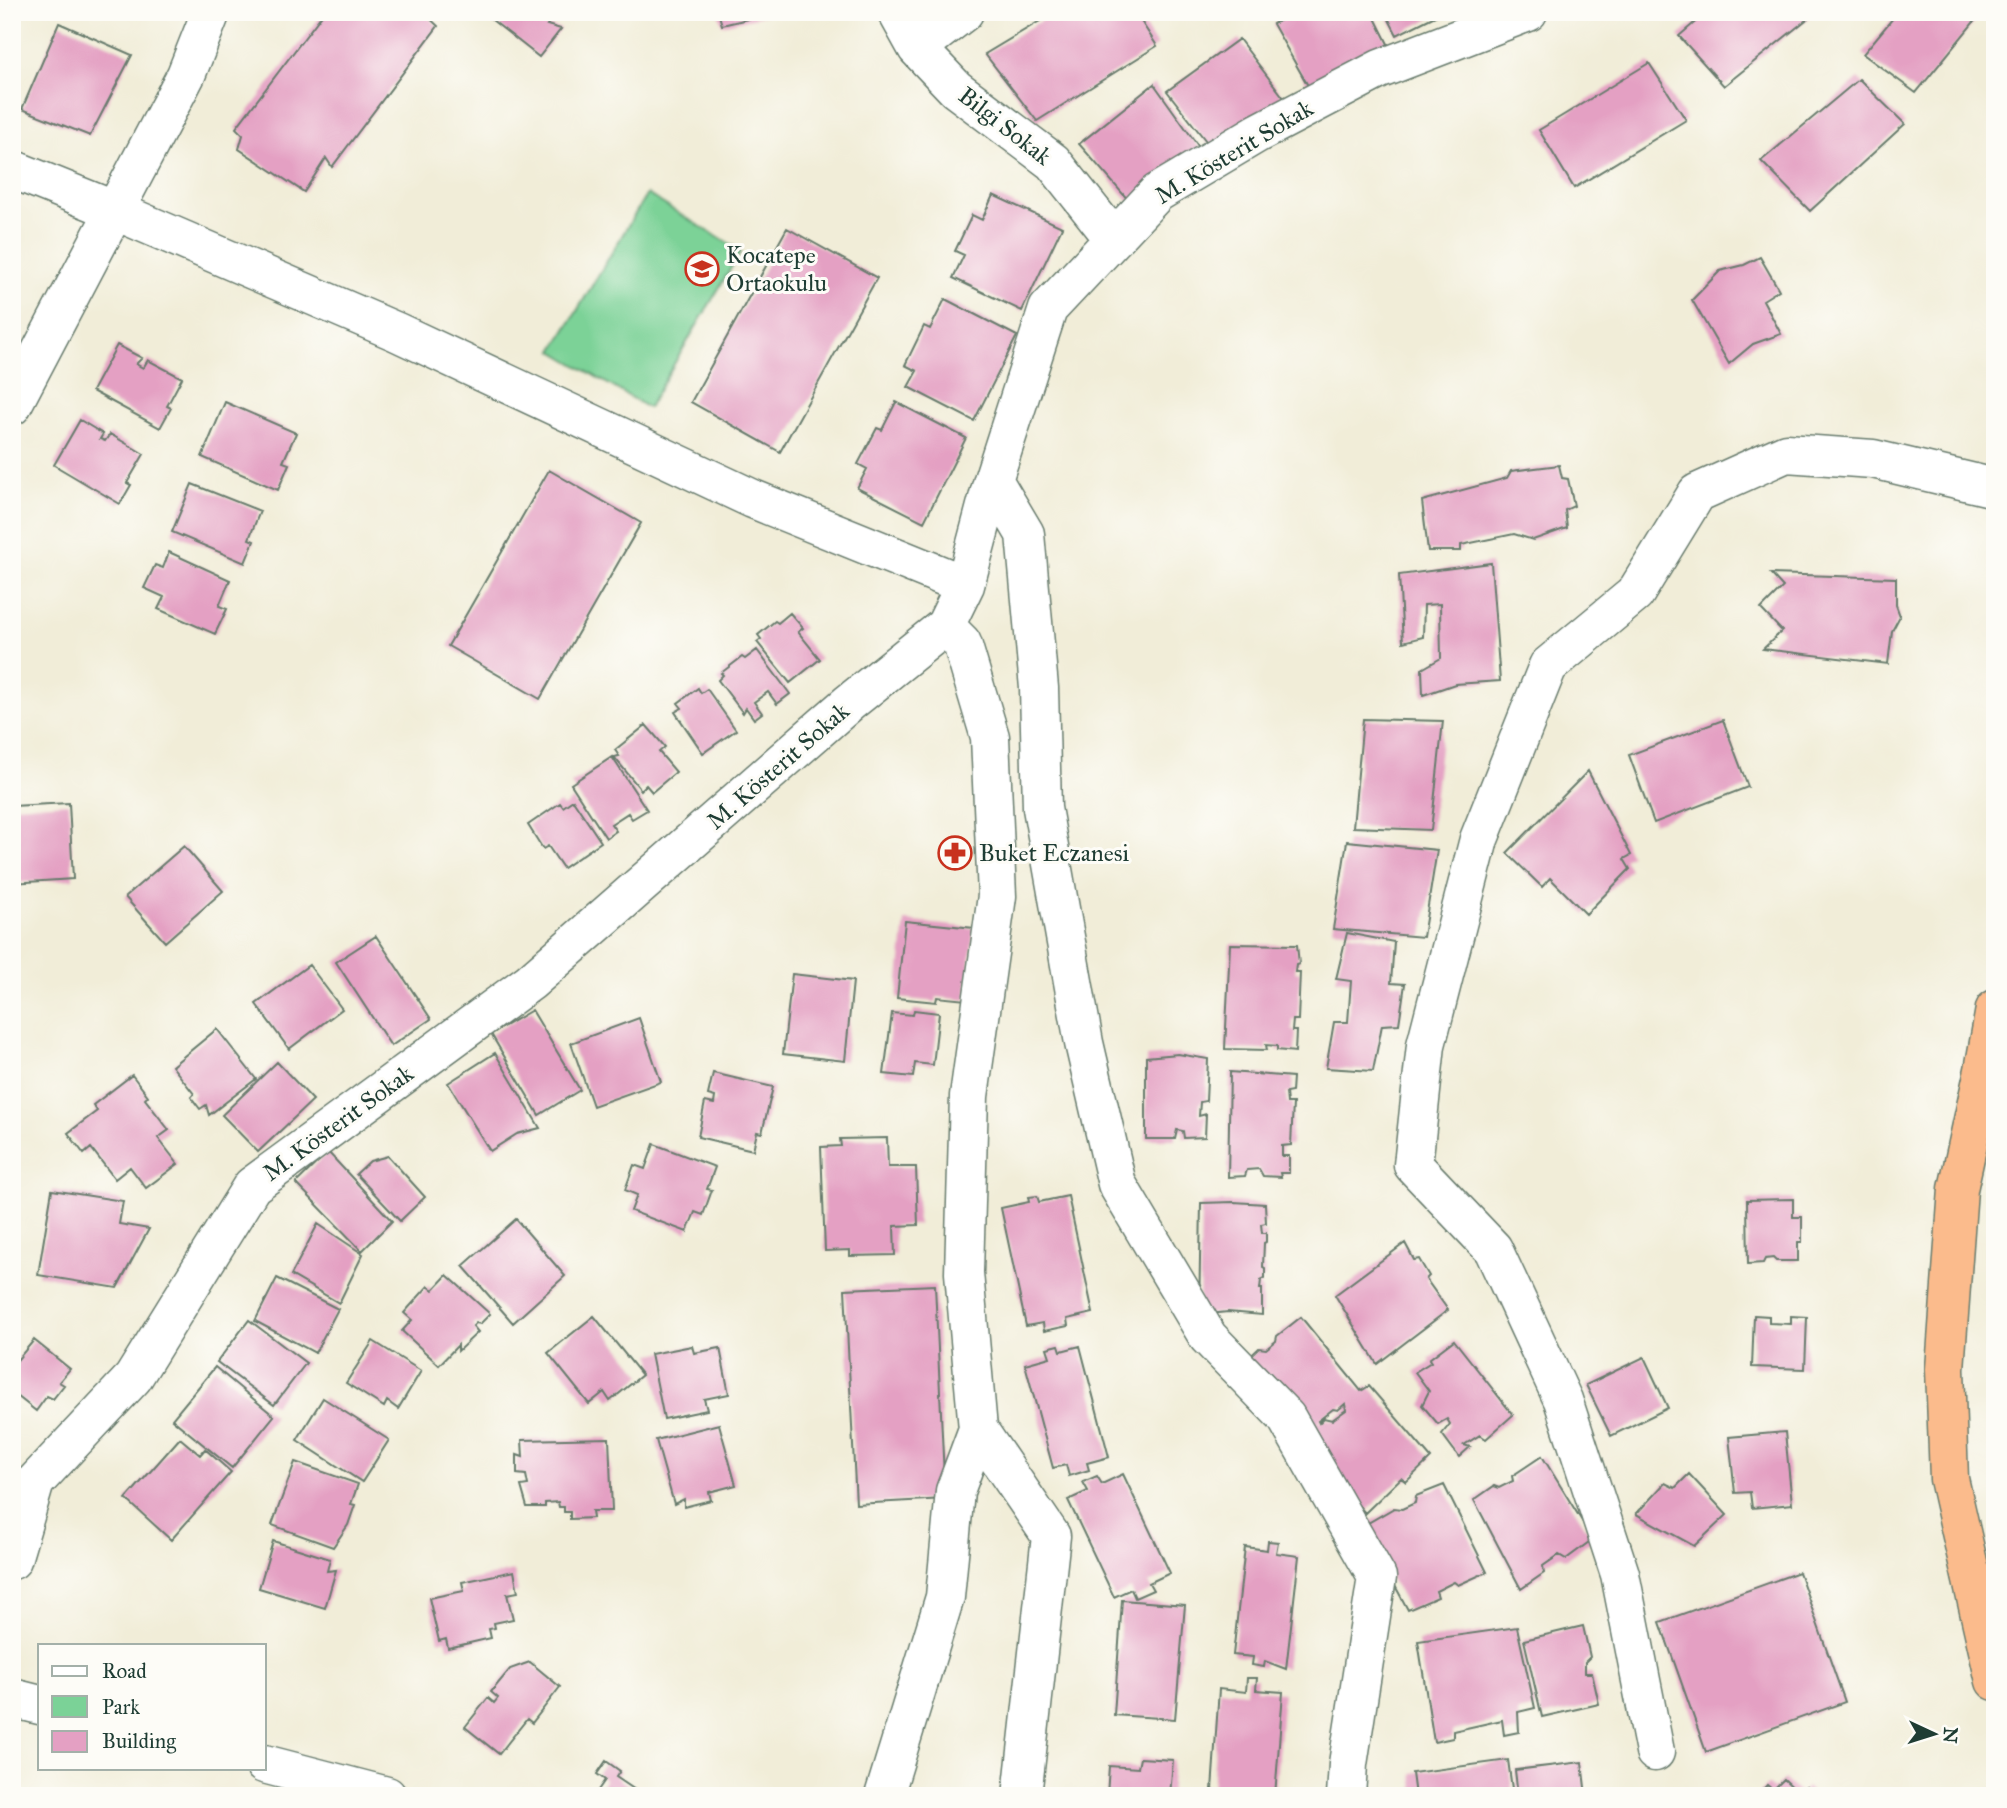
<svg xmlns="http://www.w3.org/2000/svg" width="2007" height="1808" font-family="'IM FELL Great Primer',serif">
<rect width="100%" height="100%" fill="#fdfcf7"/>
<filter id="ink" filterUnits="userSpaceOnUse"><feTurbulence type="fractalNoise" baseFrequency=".0143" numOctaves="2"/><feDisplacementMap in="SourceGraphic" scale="14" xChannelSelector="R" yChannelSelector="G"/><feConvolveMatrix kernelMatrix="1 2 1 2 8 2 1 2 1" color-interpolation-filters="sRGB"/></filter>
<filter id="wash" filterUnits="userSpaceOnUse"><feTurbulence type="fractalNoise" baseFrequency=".00686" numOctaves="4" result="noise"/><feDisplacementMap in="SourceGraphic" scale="28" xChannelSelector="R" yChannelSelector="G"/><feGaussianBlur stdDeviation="1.57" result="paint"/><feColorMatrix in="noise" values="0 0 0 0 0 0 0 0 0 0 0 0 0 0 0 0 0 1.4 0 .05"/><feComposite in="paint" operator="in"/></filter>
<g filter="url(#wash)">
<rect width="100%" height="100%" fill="#f1edd8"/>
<path fill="#7bd297" stroke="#4d8866" stroke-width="2" d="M647,194L741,251L648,408L553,351Z"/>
<g id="blocks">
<path fill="#e4a0c3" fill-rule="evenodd" d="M324,12H423L438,26L332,167L326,158L304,192L239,149L243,135L236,128Z
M482,12H557L547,25L561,29L539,57Z
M718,12H765V15L722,25Z
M1055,12H1135L1157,46L1037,121L985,54Z
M1295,12H1372L1388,44L1311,91L1273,24Z
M1385,12H1443L1397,35Z
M1707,12H1816L1724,86L1679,36Z
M1898,12H1982L1916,93L1863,54Z
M59,23L132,55L90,136L22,109Z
M1239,39L1287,102L1213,150L1167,91Z
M1649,63L1686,120L1574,188L1539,130Z
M1859,79L1905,124L1810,211L1761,161Z
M1154,84L1201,150L1129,201L1079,144Z
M993,195L1062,227L1022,311L953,278L964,255L955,251L972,215L982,220Z
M787,228L877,278L780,452L691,402Z
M1760,257L1779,290L1763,300L1781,334L1753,344L1729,364L1692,300L1720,271L1744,265Z
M945,299L1017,336L974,421L908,387L917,371L905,365L924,326L930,329Z
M117,345L142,358L136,364L143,368L148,360L182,378L167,406L171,408L160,428L92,391Z
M225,402L296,433L283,462L289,464L278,490L202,457Z
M896,402L966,438L924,522L857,488L867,469L858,464L877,428L882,430Z
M80,420L103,434L100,439L105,441L110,434L144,454L127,483L131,485L120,504L54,465Z
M1559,465L1562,478L1568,479L1574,506L1565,510L1567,528L1533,540L1514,534L1461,545V551H1428L1422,501L1507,478L1511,471Z
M549,470L641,523L540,699L448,646Z
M192,484L260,511L249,539L254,541L245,563L172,532Z
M169,552L230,580L219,606L227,609L215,634L158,609L164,597L144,588L155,565L163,568Z
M1491,563L1500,681L1455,684L1423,695L1422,669L1441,658L1440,604L1424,605L1423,637L1403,642L1399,575Z
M1771,574L1896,578V605L1900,616L1892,631L1888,664L1763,649L1782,631L1761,609L1783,587Z
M790,613L803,628L798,632L820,659L790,683L757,642L761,639L758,635L775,621L778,623Z
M757,650L790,694L777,704L768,692L754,702L762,713L754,719L746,708L743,713L718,680L723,675L721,673L742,657L745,659Z
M698,688L701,693L707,689L736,730L703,753L675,712L682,708L678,703Z
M1363,719L1443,721L1431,830L1353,827Z
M1723,720L1748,787L1654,823L1629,755Z
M646,725L665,747L659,752L676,772L652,792L646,785L641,790L614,757L619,756L615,750Z
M612,757L647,810L632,819L628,813L611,824L616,831L606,838L571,784Z
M1588,771L1631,855L1624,859L1630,869L1586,914L1550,878L1542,887L1507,853Z
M573,800L601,842L563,868L548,846L543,849L528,825L560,803L563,807Z
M69,803L73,879L12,883V806Z
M1347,841L1437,850L1423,937L1333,929Z
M184,846L223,891L165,942L125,897Z
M905,921L974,928L966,1000L937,997L936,1002L897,998Z
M1347,933L1394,942L1391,983L1405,984L1399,1024L1382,1025L1373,1071L1326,1068L1334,1022H1348L1351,981L1336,979Z
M376,936L431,1019L391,1046L336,962Z
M1230,944L1297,945L1299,964L1296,965L1295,972H1300L1298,1020H1293L1292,1031H1296L1295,1052L1277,1050V1046L1266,1045L1267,1050L1225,1049Z
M309,965L342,1009L289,1049L256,1004Z
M792,974L853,981L845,1061L783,1054Z
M532,1010L580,1090L539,1115L491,1034Z
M914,1010L939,1013L933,1065L915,1063L913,1077L884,1074L892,1013L913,1015Z
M639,1018L661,1082L593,1106L571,1043Z
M217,1029L256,1079L209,1115L206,1105L200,1109L191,1097L194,1094L172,1066Z
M495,1053L540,1128L517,1134L490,1151L448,1083Z
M1178,1054L1208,1059L1206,1101L1200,1102L1199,1116L1206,1114L1205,1137L1184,1138L1183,1131L1177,1130L1175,1139H1146V1057Z
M277,1062L313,1100L258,1152L222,1115Z
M1230,1072L1293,1077L1292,1092L1286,1093L1287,1103H1293L1291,1145L1282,1146V1156H1289V1173H1280L1281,1177L1263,1176L1259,1169L1247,1170L1245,1176L1228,1177Z
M713,1073L773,1087L762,1133L757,1132L753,1150L698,1137L705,1102L714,1104L715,1097L708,1095Z
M132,1075L148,1096L145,1099L169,1130L158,1138L178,1164L146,1188L130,1167L115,1179L91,1148L84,1154L68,1133L97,1111L93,1105Z
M887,1138L888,1167H916L918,1225L894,1226L895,1255L850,1256V1250L825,1251L821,1147L841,1146L840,1139Z
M654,1144L715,1167L707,1189L712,1190L703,1215L695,1212L687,1232L631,1211L637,1195L625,1190L634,1165L645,1169Z
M328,1152L392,1221L362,1251L296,1183Z
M388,1156L425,1197L400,1221L356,1174L370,1161Z
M52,1190L123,1201L119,1224L149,1229L117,1288L38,1275Z
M1037,1196L1039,1202L1068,1196L1093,1313L1067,1319L1068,1326L1044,1331L1043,1323L1026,1326L1001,1208L1029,1202L1028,1197Z
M1793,1199V1217H1802V1242H1798V1261H1776L1773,1258L1765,1259L1763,1263L1748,1264L1747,1200Z
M1234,1202L1265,1204L1266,1223L1261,1224L1262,1233H1266V1242L1264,1243L1263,1267L1265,1268V1278L1261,1280L1260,1289H1262V1315L1228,1312L1199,1315L1201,1203Z
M516,1219L565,1276L513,1323L463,1266Z
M318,1224L363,1254L339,1303L291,1275Z
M1405,1243L1414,1260L1419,1259L1429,1276L1426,1279L1448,1310L1377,1364L1335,1295Z
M447,1275L490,1314L480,1324L476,1323L473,1326L478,1332L458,1351V1345L439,1365L402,1331L412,1320L404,1313L428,1286L433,1290Z
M277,1278L338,1309L315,1353L255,1321Z
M935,1285L945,1499L856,1504L845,1289Z
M1754,1315L1769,1316V1323L1791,1324V1316L1807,1317L1805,1369L1752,1367Z
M594,1316L642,1375L610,1401L604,1392L589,1404L548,1353Z
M1301,1317L1361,1391L1369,1386L1431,1458L1406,1482L1401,1478L1365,1513L1302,1440L1235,1371L1259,1348L1266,1349L1276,1341L1277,1336ZM1345,1404L1346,1410L1332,1420L1324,1418L1319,1423L1318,1421L1333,1409L1338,1410Z
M249,1320L306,1363L274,1405L217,1362Z
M34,1340L70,1369L59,1382L64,1385L53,1399L47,1396L36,1411L12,1392V1366Z
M1454,1340L1513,1415L1486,1439L1480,1435L1464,1445L1470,1447L1459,1457L1442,1434L1450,1424L1447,1419L1438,1424L1422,1405L1429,1391L1415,1372L1431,1362L1429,1359Z
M373,1341L421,1371L398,1409L387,1401L384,1407L346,1383Z
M1059,1345L1061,1351L1080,1346L1109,1457L1087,1463L1089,1470L1069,1476L1066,1465L1053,1468L1025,1364L1050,1357L1047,1348Z
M692,1346L694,1353L720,1348L729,1394L704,1399L707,1410L664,1419L651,1354Z
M1644,1357L1668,1408L1611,1436L1586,1385Z
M215,1367L274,1416L232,1468L172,1419Z
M323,1398L389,1440L362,1482L297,1440Z
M719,1424L736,1485L709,1492L711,1500L684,1507V1499L674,1504L656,1440Z
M1785,1432L1792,1504L1752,1508L1750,1492L1735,1493L1729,1437Z
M180,1438L200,1455L205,1449L231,1472L171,1540L126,1499Z
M609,1438L612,1511H592L593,1518L570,1519V1512H564V1507H559L558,1502L545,1503V1507H527L521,1486L528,1485L526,1475L517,1474V1455L523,1457L522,1440Z
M1542,1456L1593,1539L1566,1559L1559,1555L1543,1566L1544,1573L1521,1589L1474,1500L1494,1486L1499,1488L1513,1481L1512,1476Z
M295,1462L358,1484L351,1504L355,1505L348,1525L333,1547L272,1525Z
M1123,1474L1170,1573L1149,1583L1153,1590L1135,1598L1131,1589L1114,1597L1068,1500L1088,1491L1083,1482L1097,1476L1102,1484Z
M1689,1474L1727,1515L1694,1546L1636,1514L1665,1483L1675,1488Z
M1444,1485L1487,1572L1458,1585L1454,1582L1436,1591L1438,1597L1408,1610L1363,1526L1394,1508L1402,1509L1415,1503L1416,1496Z
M273,1541L330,1559L327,1571L336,1570L325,1608L259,1588Z
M1268,1541L1278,1542L1276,1553L1299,1556L1286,1669L1265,1661L1264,1667L1252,1665L1253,1657L1233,1655L1245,1547L1267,1550Z
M514,1571L518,1592L507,1594L513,1619L494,1623L495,1628L489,1629L491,1638L448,1648L446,1639L439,1641L429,1598L464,1591L462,1582Z
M1799,1572L1845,1702L1706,1752L1660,1622Z
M1122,1600L1185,1605L1175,1719L1114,1715Z
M1583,1626L1590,1657L1585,1662V1673H1592L1599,1704L1542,1717L1524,1640Z
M1517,1627L1535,1708L1518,1712L1519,1732L1504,1735L1502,1720L1453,1731V1738L1434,1742L1418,1641Z
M530,1662L560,1687L532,1723L527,1719L499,1754L465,1727L488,1698L494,1703L498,1698L491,1692L510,1669Z
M1247,1678H1257L1256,1690L1283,1692L1275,1796H1243V1793L1212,1790L1219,1689L1246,1692Z
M1140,1758L1173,1760L1170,1796H1107L1109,1766L1138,1768Z
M1508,1760L1513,1796H1415L1412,1773Z
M606,1761L620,1771L616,1777L644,1796H594L605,1780L597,1774Z
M1582,1762L1586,1796H1518L1515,1770Z
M1784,1779L1800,1794L1807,1787L1816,1796H1757L1767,1785L1773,1790Z"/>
</g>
</g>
<g filter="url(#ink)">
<use href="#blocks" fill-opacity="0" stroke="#687b6d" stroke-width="2"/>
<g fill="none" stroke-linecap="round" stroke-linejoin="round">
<defs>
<path id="minor" d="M897,12L917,48L956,89L1053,162L1114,239
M917,48L964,12
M12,169L116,211L397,332L753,499L965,585
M12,406L186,75L211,12
M993,480L1025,534L1039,688L1042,808L1084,1043L1117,1184L1208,1337L1286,1417L1377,1577L1348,1764L1346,1796
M945,626L962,643L990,737L997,896L969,1096L964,1273L978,1429L1051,1536L1022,1796
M12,1560L35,1482L133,1378L252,1186L530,982L849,703L945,626L965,585L993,480L1048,309L1157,193L1258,133L1380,69L1528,12
M12,1698L40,1705
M1655,1752L1620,1574L1563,1400L1493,1249L1413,1165L1426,1045L1479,839L1548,666L1635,594L1697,493L1786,453L1873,459L1995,488
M264,1764L387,1796
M884,1796L945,1597L955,1491L978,1429"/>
<path id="highway" d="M1995,1009L1984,1070L1958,1189L1945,1369L1949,1479L1995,1681"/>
</defs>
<use href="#minor" stroke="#687b6d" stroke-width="41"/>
<use href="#highway" stroke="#687b6d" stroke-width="41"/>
<use href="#minor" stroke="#fff" stroke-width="38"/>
<use href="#highway" stroke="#fbbb8c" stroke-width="38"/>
</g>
</g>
<defs>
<symbol id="school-ring" viewBox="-11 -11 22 22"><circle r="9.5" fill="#fdfcf7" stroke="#c8321e" stroke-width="1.5"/><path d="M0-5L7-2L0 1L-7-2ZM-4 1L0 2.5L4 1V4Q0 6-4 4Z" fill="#c8321e"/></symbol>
<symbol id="pharmacy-ring" viewBox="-11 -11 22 22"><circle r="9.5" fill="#fdfcf7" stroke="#c8321e" stroke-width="1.5"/><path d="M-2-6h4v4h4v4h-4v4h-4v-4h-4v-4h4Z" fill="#c8321e"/></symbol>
</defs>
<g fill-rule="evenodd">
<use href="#school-ring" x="683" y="250" width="38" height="38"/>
<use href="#pharmacy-ring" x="936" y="834" width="38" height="38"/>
</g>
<g text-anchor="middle" stroke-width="6" stroke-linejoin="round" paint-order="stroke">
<g font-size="24" fill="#1f3d34" stroke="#fdfcf7">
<text transform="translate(1005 126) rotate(38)" y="8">Bilgi Sokak</text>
<text transform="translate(1234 152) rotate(-31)" y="8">M. Kösterit Sokak</text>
<text transform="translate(778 766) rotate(-41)" y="8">M. Kösterit Sokak</text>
<text transform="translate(338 1123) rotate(-36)" y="8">M. Kösterit Sokak</text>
</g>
<g font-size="24" fill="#1f3d34" stroke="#fdfcf7" text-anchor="start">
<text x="726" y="263">Kocatepe<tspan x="726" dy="28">Ortaokulu</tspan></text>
<text x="979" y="861">Buket Eczanesi</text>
</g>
</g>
<rect width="2007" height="1808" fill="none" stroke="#fdfcf7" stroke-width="42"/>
<rect x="38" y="1644" width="228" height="126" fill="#fdfcf7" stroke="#a4b0a9" stroke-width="2"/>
<rect x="52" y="1666" width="35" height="10" fill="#ffffff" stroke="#a4b0a9" stroke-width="2"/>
<text x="102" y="1678" font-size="21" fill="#1f3d34">Road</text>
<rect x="52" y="1696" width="35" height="21" fill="#7bd297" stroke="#a4b0a9" stroke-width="2"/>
<text x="102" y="1714" font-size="21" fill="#1f3d34">Park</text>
<rect x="52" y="1731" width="35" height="21" fill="#e4a0c3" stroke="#a4b0a9" stroke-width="2"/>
<text x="102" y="1748" font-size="21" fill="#1f3d34">Building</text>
<g transform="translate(1934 1734) rotate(94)" stroke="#fdfcf7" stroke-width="5" paint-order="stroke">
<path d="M0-5L12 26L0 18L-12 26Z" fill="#1f3d34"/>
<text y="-10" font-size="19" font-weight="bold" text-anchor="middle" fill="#1f3d34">N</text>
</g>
</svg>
